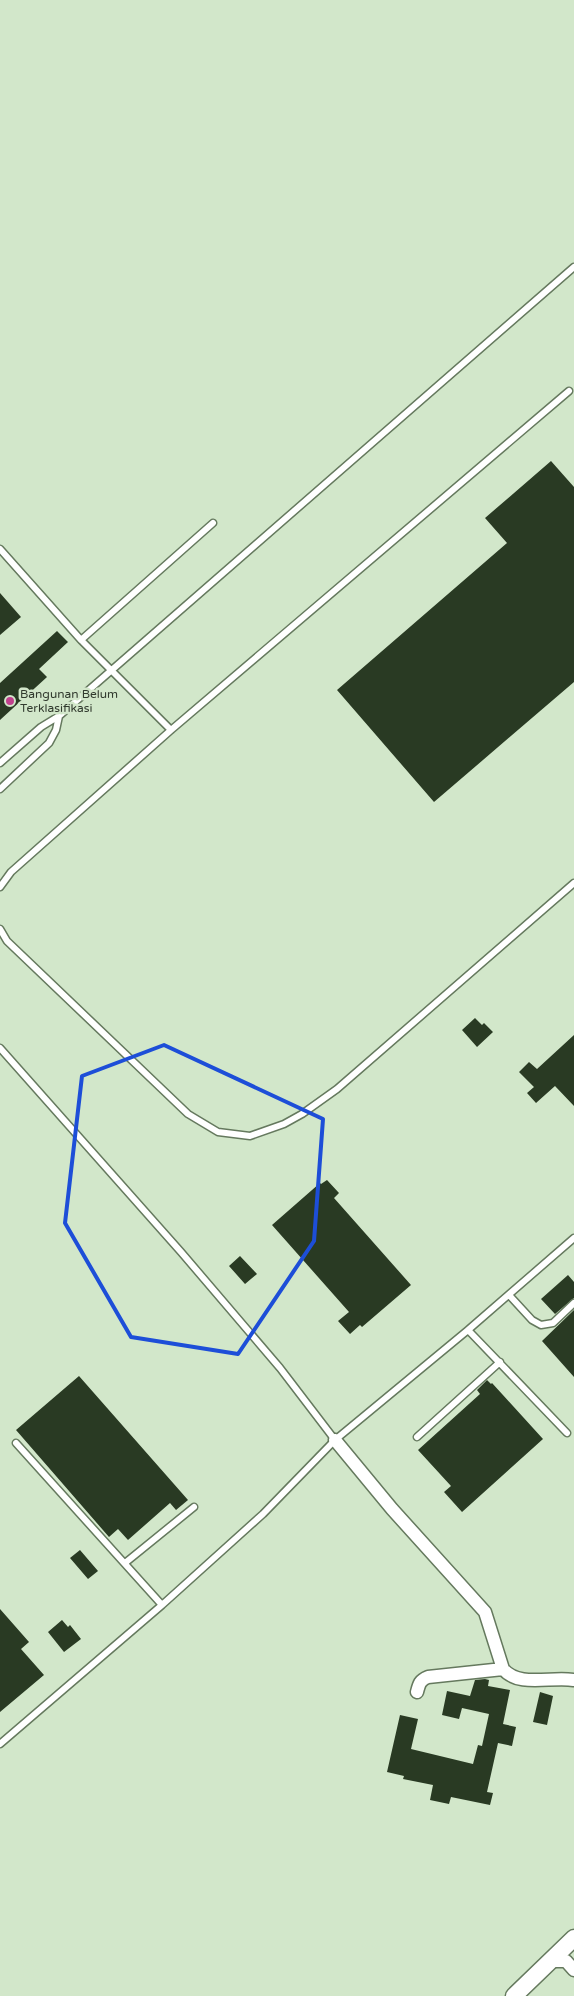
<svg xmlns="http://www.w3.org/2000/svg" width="574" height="1996" font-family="'Varela Round',sans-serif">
<rect width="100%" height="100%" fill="#d2e7ca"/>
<path fill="#293a23" d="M551,461L574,487V682L434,802L337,690L507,543L485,518Z
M0,593L21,617L0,635Z
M57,631L68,642L39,669L47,677L0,720V683Z
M475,1018L482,1025L484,1023L493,1032L477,1047L462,1030Z
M574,1035V1106L555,1086L536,1103L527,1093L534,1087L519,1072L529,1062L537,1069Z
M327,1180L339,1193L334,1198L411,1285L362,1327L360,1325L350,1334L338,1321L349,1312L272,1225L320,1183L321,1184Z
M240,1256L257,1274L245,1284L229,1266Z
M568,1275L574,1282V1298L555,1314L541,1299Z
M574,1310V1377L542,1341Z
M79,1376L188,1500L176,1510L170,1503L128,1540L118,1529L109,1537L16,1430Z
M487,1380L491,1384L492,1383L543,1439L462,1512L444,1492L451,1486L418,1450L480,1394L477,1390Z
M80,1550L98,1571L88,1579L70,1558Z
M0,1609L29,1642L21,1649L44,1675L0,1712Z
M62,1620L68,1627L70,1625L81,1639L64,1652L48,1632Z
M485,1679L489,1680L488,1686L510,1690L503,1724L516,1727L512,1746L498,1743L487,1792L493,1793L490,1805L451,1797L449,1804L430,1800L433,1785L403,1779L404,1776L387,1772L400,1715L418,1719L411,1749L473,1764L478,1745L482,1746L489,1714L462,1708L459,1719L442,1715L447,1691L470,1696L475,1680Z
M540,1692L553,1696L547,1725L533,1722Z"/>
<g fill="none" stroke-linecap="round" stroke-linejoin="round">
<defs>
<path id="service" d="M0,549L81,640L171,730
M81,640L213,523
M0,763L41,727L59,716L574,267
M0,789L49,743L56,730L59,716
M0,887L11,872L171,730L569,391
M0,929L7,941L188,1114L218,1132L250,1136L284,1124L302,1114L337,1089L574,883
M0,1048L181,1252L280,1368L335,1440
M509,1295L532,1320L541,1325L553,1323L574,1303
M468,1330L567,1433
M417,1437L500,1362
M16,1443L162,1605
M125,1563L194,1507
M0,1744L162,1605L263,1514L335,1440L468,1330L574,1238"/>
<path id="minor" d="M335,1440L392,1509L485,1612L503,1669C519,1688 551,1676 574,1680
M417,1692C419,1684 420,1680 428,1677L503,1669
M551,1961H566L574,1970"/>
<path id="tertiary" d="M514,1996L574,1938"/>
</defs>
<use href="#service" stroke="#65795e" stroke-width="9"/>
<use href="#minor" stroke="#65795e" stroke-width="15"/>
<use href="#tertiary" stroke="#65795e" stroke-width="19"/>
<use href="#service" stroke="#fff" stroke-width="6"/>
<use href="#minor" stroke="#fff" stroke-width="12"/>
<use href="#tertiary" stroke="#fff" stroke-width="16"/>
</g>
<path fill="none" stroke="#1d4ed8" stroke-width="4" stroke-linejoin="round" d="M164,1045L323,1119L314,1241L238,1354L131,1337L65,1223L82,1076Z"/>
<circle fill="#c0418d" stroke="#d2e7ca" stroke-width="2" cx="10" cy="701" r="5"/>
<g text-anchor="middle" stroke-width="5" stroke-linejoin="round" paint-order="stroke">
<g font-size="12" fill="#313a2e" stroke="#d2e7ca" text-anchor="start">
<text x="20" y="698">Bangunan Belum<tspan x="20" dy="14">Terklasifikasi</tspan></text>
</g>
</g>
</svg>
